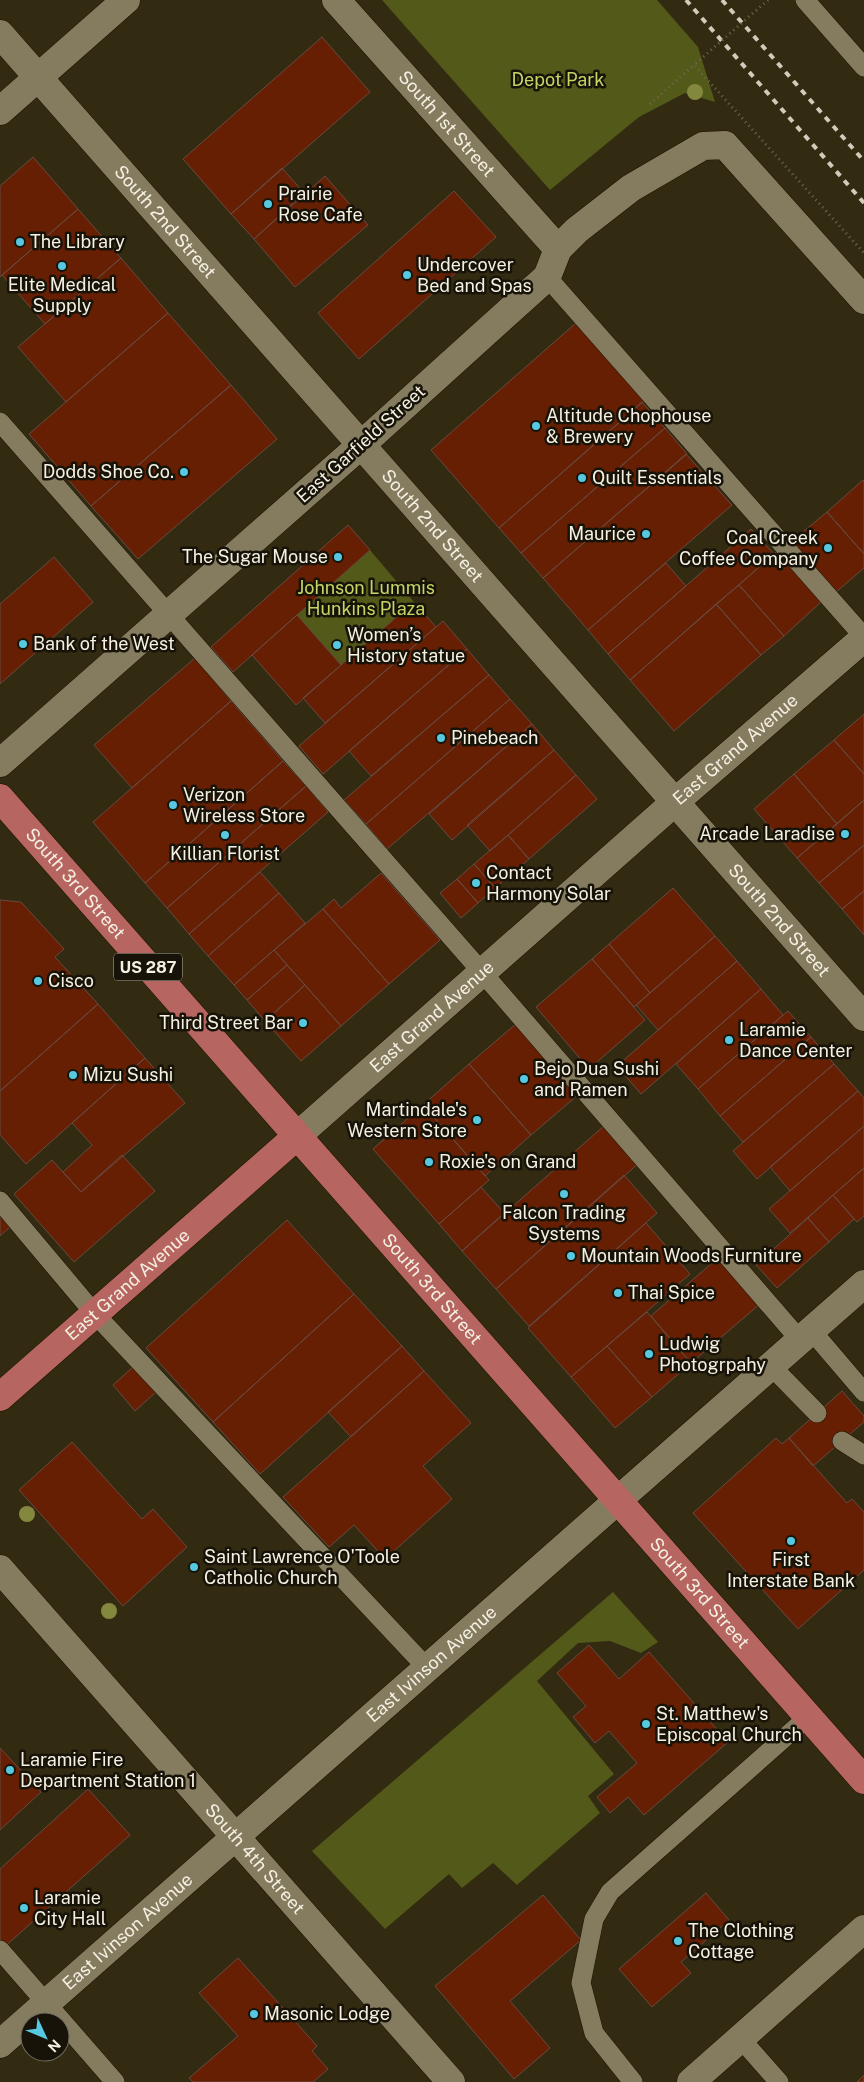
<svg xmlns="http://www.w3.org/2000/svg" width="864" height="2082" font-family="'Public Sans',sans-serif">
<rect width="100%" height="100%" fill="#332a12"/>
<path fill="#525919" d="M382,0H657L698,47L715,102L685,93L639,117L550,190Z
M370,550L414,602L341,665L297,615Z
M613,1592L658,1642L641,1653L610,1641L578,1643L537,1681L614,1774L588,1796L600,1813L517,1885L493,1863L462,1888L449,1874L385,1929L312,1851Z"/>
<path fill="#671f03" stroke="#674b42" d="M322,37L370,92L231,214L183,159Z
M33,157L78,209L0,277V186Z
M282,168L304,193L254,239L231,214Z
M325,176L368,225L295,287L254,239Z
M454,191L496,237L359,359L318,313Z
M78,209L121,258L45,324L2,275Z
M121,258L168,313L66,402L18,347Z
M168,313L231,385L91,506L29,434Z
M576,323L644,401L499,528L431,450Z
M231,385L277,439L138,559L91,506Z
M642,402L665,428L521,553L499,528Z
M665,428L687,454L543,578L521,553Z
M686,454L732,505L588,630L543,578Z
M863,480L864,481V554L827,512Z
M827,512L864,554V568L836,592L792,541Z
M348,525L370,550L233,672L211,647Z
M751,529L774,554L630,680L608,654Z
M776,552L821,602L784,636L739,585Z
M54,557L93,602L0,684V604Z
M666,563L686,586L608,654L588,630Z
M739,585L784,636L761,655L716,604Z
M414,602L436,627L325,723L303,698Z
M716,604L761,655L674,731L630,680Z
M297,615L341,665L296,705L252,655Z
M443,621L467,649L323,774L299,746Z
M467,649L489,675L371,776L349,751Z
M195,658L231,701L132,788L94,745Z
M489,675L510,699L366,824L344,800Z
M510,699L532,724L387,849L366,824Z
M231,701L283,761L145,883L93,822Z
M864,714V774L834,740Z
M532,724L554,750L452,840L429,814Z
M834,740L864,774V800L837,824L794,774Z
M554,750L576,775L490,851L467,825Z
M283,761L306,786L167,908L145,883Z
M794,774L837,824L797,858L754,809Z
M576,775L597,799L529,859L508,835Z
M306,786L328,812L189,934L167,908Z
M864,800V845L819,883L797,858Z
M508,835L529,859L495,888L474,864Z
M864,845V891L842,909L819,883Z
M474,864L495,888L478,903L457,879Z
M260,872L279,893L208,956L189,934Z
M381,873L440,940L389,984L323,909L334,899L341,908Z
M457,879L478,903L461,918L440,893Z
M673,888L715,936L650,993L609,944Z
M864,891V935L842,909Z
M279,893L305,923L234,985L208,956Z
M0,900L21,902L64,949L55,957L98,1004L0,1091Z
M323,909L389,984L341,1026L274,950Z
M715,936L737,961L658,1030L636,1005Z
M609,944L650,993L634,1007L592,959Z
M274,950L287,965L247,1000L234,985Z
M592,959L645,1020L589,1069L536,1007Z
M737,961L761,989L641,1094L617,1066Z
M287,965L305,985L265,1021L247,1000Z
M305,985L341,1026L301,1061L265,1021Z
M761,989L783,1015L698,1089L676,1064Z
M98,1004L145,1058L26,1164L0,1135V1091Z
M788,1011L811,1037L720,1116L698,1089Z
M517,1023L579,1094L531,1135L469,1064Z
M811,1037L834,1064L743,1142L720,1116Z
M145,1058L185,1103L81,1192L63,1172L92,1145L72,1123Z
M469,1064L531,1135L485,1176L423,1105Z
M834,1064L858,1091L757,1179L733,1151Z
M858,1091L864,1098V1126L790,1191L770,1167Z
M423,1105L489,1180L439,1224L373,1149Z
M605,1125L639,1163L496,1289L462,1251Z
M864,1126V1168L790,1233L769,1209Z
M122,1155L155,1191L74,1262L14,1194L52,1160L81,1192Z
M864,1168V1216L857,1222L833,1195Z
M624,1175L657,1213L529,1326L496,1289Z
M481,1187L504,1213L462,1251L439,1224Z
M833,1195L854,1219L829,1242L808,1218Z
M0,1216L10,1227L0,1236Z
M808,1218L829,1242L777,1288L756,1265Z
M287,1220L354,1294L213,1422L146,1348Z
M646,1223L690,1274L571,1377L528,1328Z
M720,1256L761,1303L691,1363L651,1316Z
M354,1294L402,1346L260,1474L213,1422Z
M647,1312L691,1363L652,1397L607,1346Z
M402,1346L424,1371L351,1437L328,1412Z
M607,1346L652,1397L615,1428L571,1377Z
M134,1366L156,1392L135,1411L113,1385Z
M424,1371L471,1423L423,1466L452,1499L385,1559L354,1525L329,1547L283,1497Z
M842,1391L864,1416V1422L813,1466L789,1438Z
M776,1438L782,1444L789,1438L847,1503L852,1499L864,1512V1570L798,1629L693,1513Z
M72,1442L142,1519L153,1509L187,1547L123,1606L19,1490Z
M589,1645L619,1679L649,1652L728,1742L644,1815L628,1797L610,1813L597,1797L637,1763L609,1731L595,1743L573,1717L586,1706L557,1673Z
M0,1748L41,1792L0,1830Z
M88,1789L130,1835L2,1949L0,1947V1869Z
M706,1893L729,1920L681,1962L691,1973L652,2007L619,1969Z
M543,1895L581,1940L510,2001L550,2048L514,2079L435,1986Z
M238,1958L317,2046L312,2051L328,2069L313,2082H193L189,2078L238,2036L199,1993Z
M864,2075V2082H857Z"/>
<g fill="none" stroke-linecap="round" stroke-linejoin="round">
<defs>
<path id="service" d="M805,0L864,67
M547,277L864,637
M0,422L481,971L800,1340
M0,1201L94,1313L427,1668
M811,1330L864,1392
M771,1366L817,1413
M842,1441L864,1455
M0,1950L115,2082
M740,2038L779,2082
M633,2082L594,2033L581,1983L594,1919L610,1892L808,1717"/>
<g id="minor">
<path id="s1" d="M336,0L558,249"/>
<path d="M0,111L126,0"/>
<path d="M361,445L547,277L558,249L577,230L631,188L703,146L725,145L864,300"/>
<path id="s2" d="M675,802L864,638"/>
<path d="M618,1500L864,1284"/>
</g>
<g id="tertiary">
<path id="s3" d="M0,34L864,1017"/>
<path d="M0,763L361,445"/>
<path id="s4" d="M297,1136L675,802"/>
<path id="s5" d="M0,1569L451,2082"/>
<path id="s6" d="M0,2044L618,1500"/>
<path d="M691,2082L864,1929"/>
</g>
<g id="primary">
<path id="s7" d="M0,798L864,1780"/>
<path id="s8" d="M0,1397L297,1136"/>
</g>
</defs>
<use href="#service" stroke="#1a1300" stroke-width="20"/>
<use href="#minor" stroke="#1a1300" stroke-width="29"/>
<use href="#tertiary" stroke="#1a1300" stroke-width="29"/>
<use href="#primary" stroke="#1a1300" stroke-width="29"/>
<path stroke="#706853" stroke-width="3" stroke-dasharray="1 4" stroke-linecap="butt" d="M650,104L694,65"/>
<use href="#service" stroke="#857c60" stroke-width="19"/>
<use href="#minor" stroke="#857c60" stroke-width="28"/>
<use href="#tertiary" stroke="#857c60" stroke-width="28"/>
<use href="#primary" stroke="#b66560" stroke-width="28"/>
<path stroke="#d0cbba" stroke-width="4" stroke-dasharray="6 6" stroke-linecap="butt" d="M686,0L864,203
M722,0L864,161"/>
<path stroke="#706853" stroke-width="3" stroke-dasharray="1 4" stroke-linecap="butt" d="M768,0L694,65L864,253"/>
</g>
<g fill="#84883f">
<circle cx="695" cy="92" r="8"/>
<circle cx="27" cy="1514" r="8"/>
<circle cx="109" cy="1611" r="8"/>
</g>
<g fill="#56c9e0" stroke="#171309" stroke-width="2">
<circle cx="268" cy="204" r="5"/>
<circle cx="20" cy="242" r="5"/>
<circle cx="62" cy="266" r="5"/>
<circle cx="407" cy="275" r="5"/>
<circle cx="536" cy="426" r="5"/>
<circle cx="184" cy="472" r="5"/>
<circle cx="582" cy="478" r="5"/>
<circle cx="646" cy="534" r="5"/>
<circle cx="828" cy="548" r="5"/>
<circle cx="338" cy="557" r="5"/>
<circle cx="23" cy="644" r="5"/>
<circle cx="337" cy="645" r="5"/>
<circle cx="441" cy="738" r="5"/>
<circle cx="173" cy="805" r="5"/>
<circle cx="845" cy="834" r="5"/>
<circle cx="225" cy="835" r="5"/>
<circle cx="476" cy="883" r="5"/>
<circle cx="38" cy="981" r="5"/>
<circle cx="303" cy="1023" r="5"/>
<circle cx="729" cy="1040" r="5"/>
<circle cx="73" cy="1075" r="5"/>
<circle cx="524" cy="1079" r="5"/>
<circle cx="477" cy="1120" r="5"/>
<circle cx="429" cy="1162" r="5"/>
<circle cx="564" cy="1194" r="5"/>
<circle cx="571" cy="1256" r="5"/>
<circle cx="618" cy="1293" r="5"/>
<circle cx="649" cy="1354" r="5"/>
<circle cx="791" cy="1541" r="5"/>
<circle cx="194" cy="1567" r="5"/>
<circle cx="646" cy="1724" r="5"/>
<circle cx="10" cy="1770" r="5"/>
<circle cx="24" cy="1908" r="5"/>
<circle cx="678" cy="1941" r="5"/>
<circle cx="254" cy="2014" r="5"/>
</g>
<g text-anchor="middle" stroke-width="5" stroke-linejoin="round" paint-order="stroke">
<rect fill="#171309" stroke="#b2aea0" stroke-width="1" x="114" y="953.5" width="68" height="27" rx="4"/>
<g font-size="16" font-weight="bold" fill="#f5f0e1">
<text x="148" y="973">US 287</text>
</g>
<g font-size="18" fill="#c6d564" stroke="#171309">
<text x="558" y="86">Depot Park</text>
<text x="366" y="594">Johnson Lummis<tspan x="366" dy="21">Hunkins Plaza</tspan></text>
</g>
<g font-size="18" fill="#f5f0e1" stroke="#171309">
<text dy="6" stroke="none"><textPath href="#s1" startOffset="166">South 1st Street</textPath></text>
<text dy="6" stroke="none"><textPath href="#s3" startOffset="250">South 2nd Street</textPath></text>
<text transform="translate(361 444) rotate(-42)" y="6">East Garfield Street</text>
<text dy="6" stroke="none"><textPath href="#s3" startOffset="655">South 2nd Street</textPath></text>
<text dy="6" stroke="none"><textPath href="#s2" startOffset="80">East Grand Avenue</textPath></text>
<text dy="6" stroke="none"><textPath href="#s7" startOffset="114">South 3rd Street</textPath></text>
<text dy="6" stroke="none"><textPath href="#s3" startOffset="1180">South 2nd Street</textPath></text>
<text dy="6" stroke="none"><textPath href="#s4" startOffset="180">East Grand Avenue</textPath></text>
<text dy="6" stroke="none"><textPath href="#s8" startOffset="170">East Grand Avenue</textPath></text>
<text dy="6" stroke="none"><textPath href="#s7" startOffset="654">South 3rd Street</textPath></text>
<text dy="6" stroke="none"><textPath href="#s7" startOffset="1059">South 3rd Street</textPath></text>
<text dy="6" stroke="none"><textPath href="#s6" startOffset="575">East Ivinson Avenue</textPath></text>
<text dy="6" stroke="none"><textPath href="#s5" startOffset="386">South 4th Street</textPath></text>
<text dy="6" stroke="none"><textPath href="#s6" startOffset="170">East Ivinson Avenue</textPath></text>
</g>
<g font-size="18" fill="#f5f0e1" stroke="#171309" text-anchor="start">
<text x="278" y="200">Prairie<tspan x="278" dy="21">Rose Cafe</tspan></text>
<text x="30" y="248">The Library</text>
<text x="417" y="271">Undercover<tspan x="417" dy="21">Bed and Spas</tspan></text>
<text x="62" y="291" text-anchor="middle">Elite Medical<tspan x="62" dy="21">Supply</tspan></text>
<text x="546" y="422">Altitude Chophouse<tspan x="546" dy="21">&amp; Brewery</tspan></text>
<text x="174" y="478" text-anchor="end">Dodds Shoe Co.</text>
<text x="592" y="484">Quilt Essentials</text>
<text x="636" y="540" text-anchor="end">Maurice</text>
<text x="818" y="544" text-anchor="end">Coal Creek<tspan x="818" dy="21">Coffee Company</tspan></text>
<text x="328" y="563" text-anchor="end">The Sugar Mouse</text>
<text x="347" y="641">Women’s<tspan x="347" dy="21">History statue</tspan></text>
<text x="33" y="650">Bank of the West</text>
<text x="451" y="744">Pinebeach</text>
<text x="183" y="801">Verizon<tspan x="183" dy="21">Wireless Store</tspan></text>
<text x="835" y="840" text-anchor="end">Arcade Laradise</text>
<text x="225" y="860" text-anchor="middle">Killian Florist</text>
<text x="486" y="879">Contact<tspan x="486" dy="21">Harmony Solar</tspan></text>
<text x="48" y="987">Cisco</text>
<text x="293" y="1029" text-anchor="end">Third Street Bar</text>
<text x="739" y="1036">Laramie<tspan x="739" dy="21">Dance Center</tspan></text>
<text x="534" y="1075">Bejo Dua Sushi<tspan x="534" dy="21">and Ramen</tspan></text>
<text x="83" y="1081">Mizu Sushi</text>
<text x="467" y="1116" text-anchor="end">Martindale's<tspan x="467" dy="21">Western Store</tspan></text>
<text x="439" y="1168">Roxie's on Grand</text>
<text x="564" y="1219" text-anchor="middle">Falcon Trading<tspan x="564" dy="21">Systems</tspan></text>
<text x="581" y="1262">Mountain Woods Furniture</text>
<text x="628" y="1299">Thai Spice</text>
<text x="659" y="1350">Ludwig<tspan x="659" dy="21">Photogrpahy</tspan></text>
<text x="204" y="1563">Saint Lawrence O'Toole<tspan x="204" dy="21">Catholic Church</tspan></text>
<text x="791" y="1566" text-anchor="middle">First<tspan x="791" dy="21">Interstate Bank</tspan></text>
<text x="656" y="1720">St. Matthew's<tspan x="656" dy="21">Episcopal Church</tspan></text>
<text x="20" y="1766">Laramie Fire<tspan x="20" dy="21">Department Station 1</tspan></text>
<text x="34" y="1904">Laramie<tspan x="34" dy="21">City Hall</tspan></text>
<text x="688" y="1937">The Clothing<tspan x="688" dy="21">Cottage</tspan></text>
<text x="264" y="2020">Masonic Lodge</text>
</g>
</g>
<g transform="translate(45 2037) rotate(134)"><circle r="24" fill="#171309" stroke="#706b5f"/>
<path d="M0-4L9 19L0 12L-9 19Z" fill="#56c9e0"/>
<text y="-8" font-size="14" font-weight="bold" text-anchor="middle" fill="#f5f0e1">N</text>
</g>
</svg>
